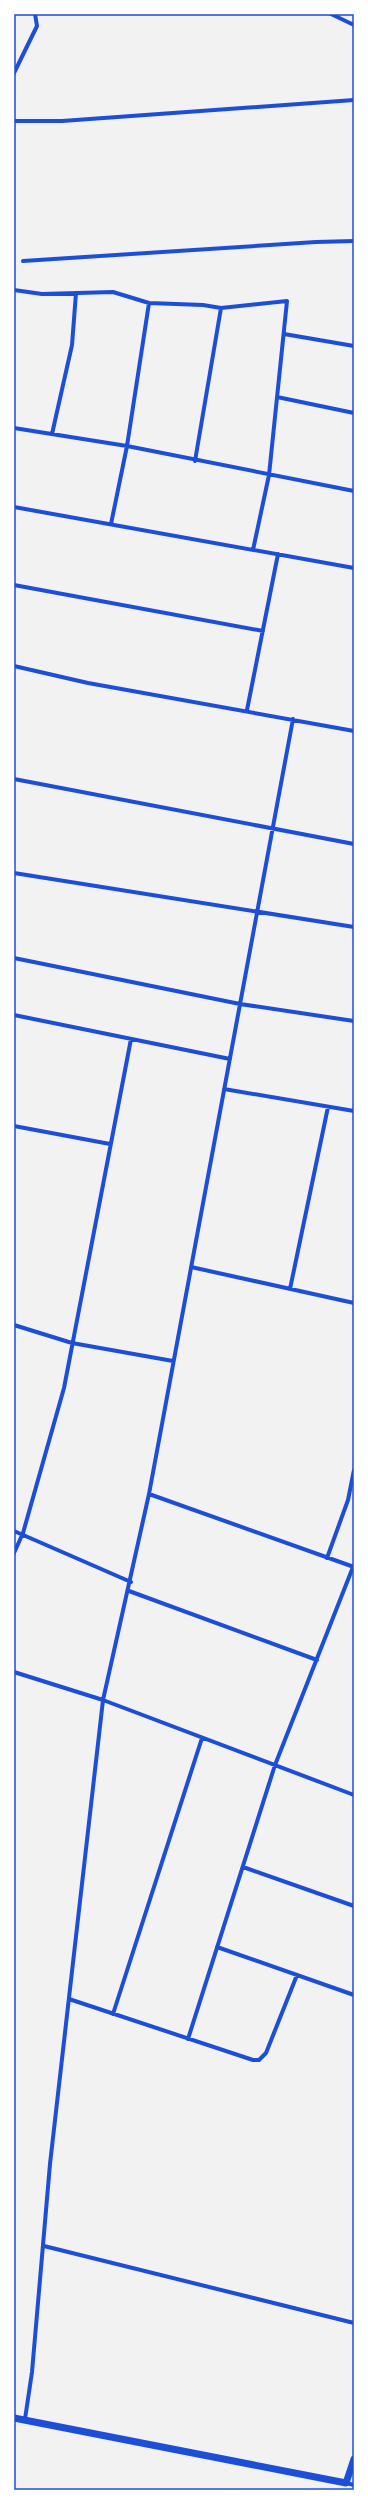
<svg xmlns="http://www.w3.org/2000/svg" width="368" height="2504" font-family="Signika,sans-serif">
<rect width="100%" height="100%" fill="#f2f2f2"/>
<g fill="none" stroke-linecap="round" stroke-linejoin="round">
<path stroke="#1d4ed8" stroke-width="4" d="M331,14L354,25
M14,73L37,26L35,14
M14,121H62L354,100
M23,261L316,242L354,241
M14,290L42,294L113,292L149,303L203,305L221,308L287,301L269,475L253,550
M284,334L354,346
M277,397L354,413
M14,428L127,446L354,491
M52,434L72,345L76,293
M195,461L221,308
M14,507L354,568
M111,524L127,446L149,303
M14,585L263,631
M14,666L88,683L354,731
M247,710L278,554
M14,779L354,844
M14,873L354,927
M14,958L240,1004L354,1021
M14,1015L230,1059
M224,1089L354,1111
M14,1126L110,1144
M191,1267L354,1303
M290,1289L328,1107
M14,1325L72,1343L173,1361
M149,1494L354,1567
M14,1531L131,1582
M14,1553L23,1533L64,1388L131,1039
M327,1558L348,1500L354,1470
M129,1591L317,1660
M14,1672L103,1700L354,1795
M243,1867L354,1906
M217,1947L354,1995
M69,1999L253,2060H259L266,2053L297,1975
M113,2014L202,1738
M188,2039L275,1765L353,1567
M44,2246L354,2323
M25,2419L32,2372L50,2164L103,1700L149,1494L293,719
M346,2483L354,2485"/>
<path stroke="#1d4ed8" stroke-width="7" d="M14,2418L346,2483L354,2459"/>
</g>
<rect width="368" height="2504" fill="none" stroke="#ffffff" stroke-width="30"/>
<rect x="15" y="15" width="338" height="2474" fill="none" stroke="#1d4ed8" stroke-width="1.5"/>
</svg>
